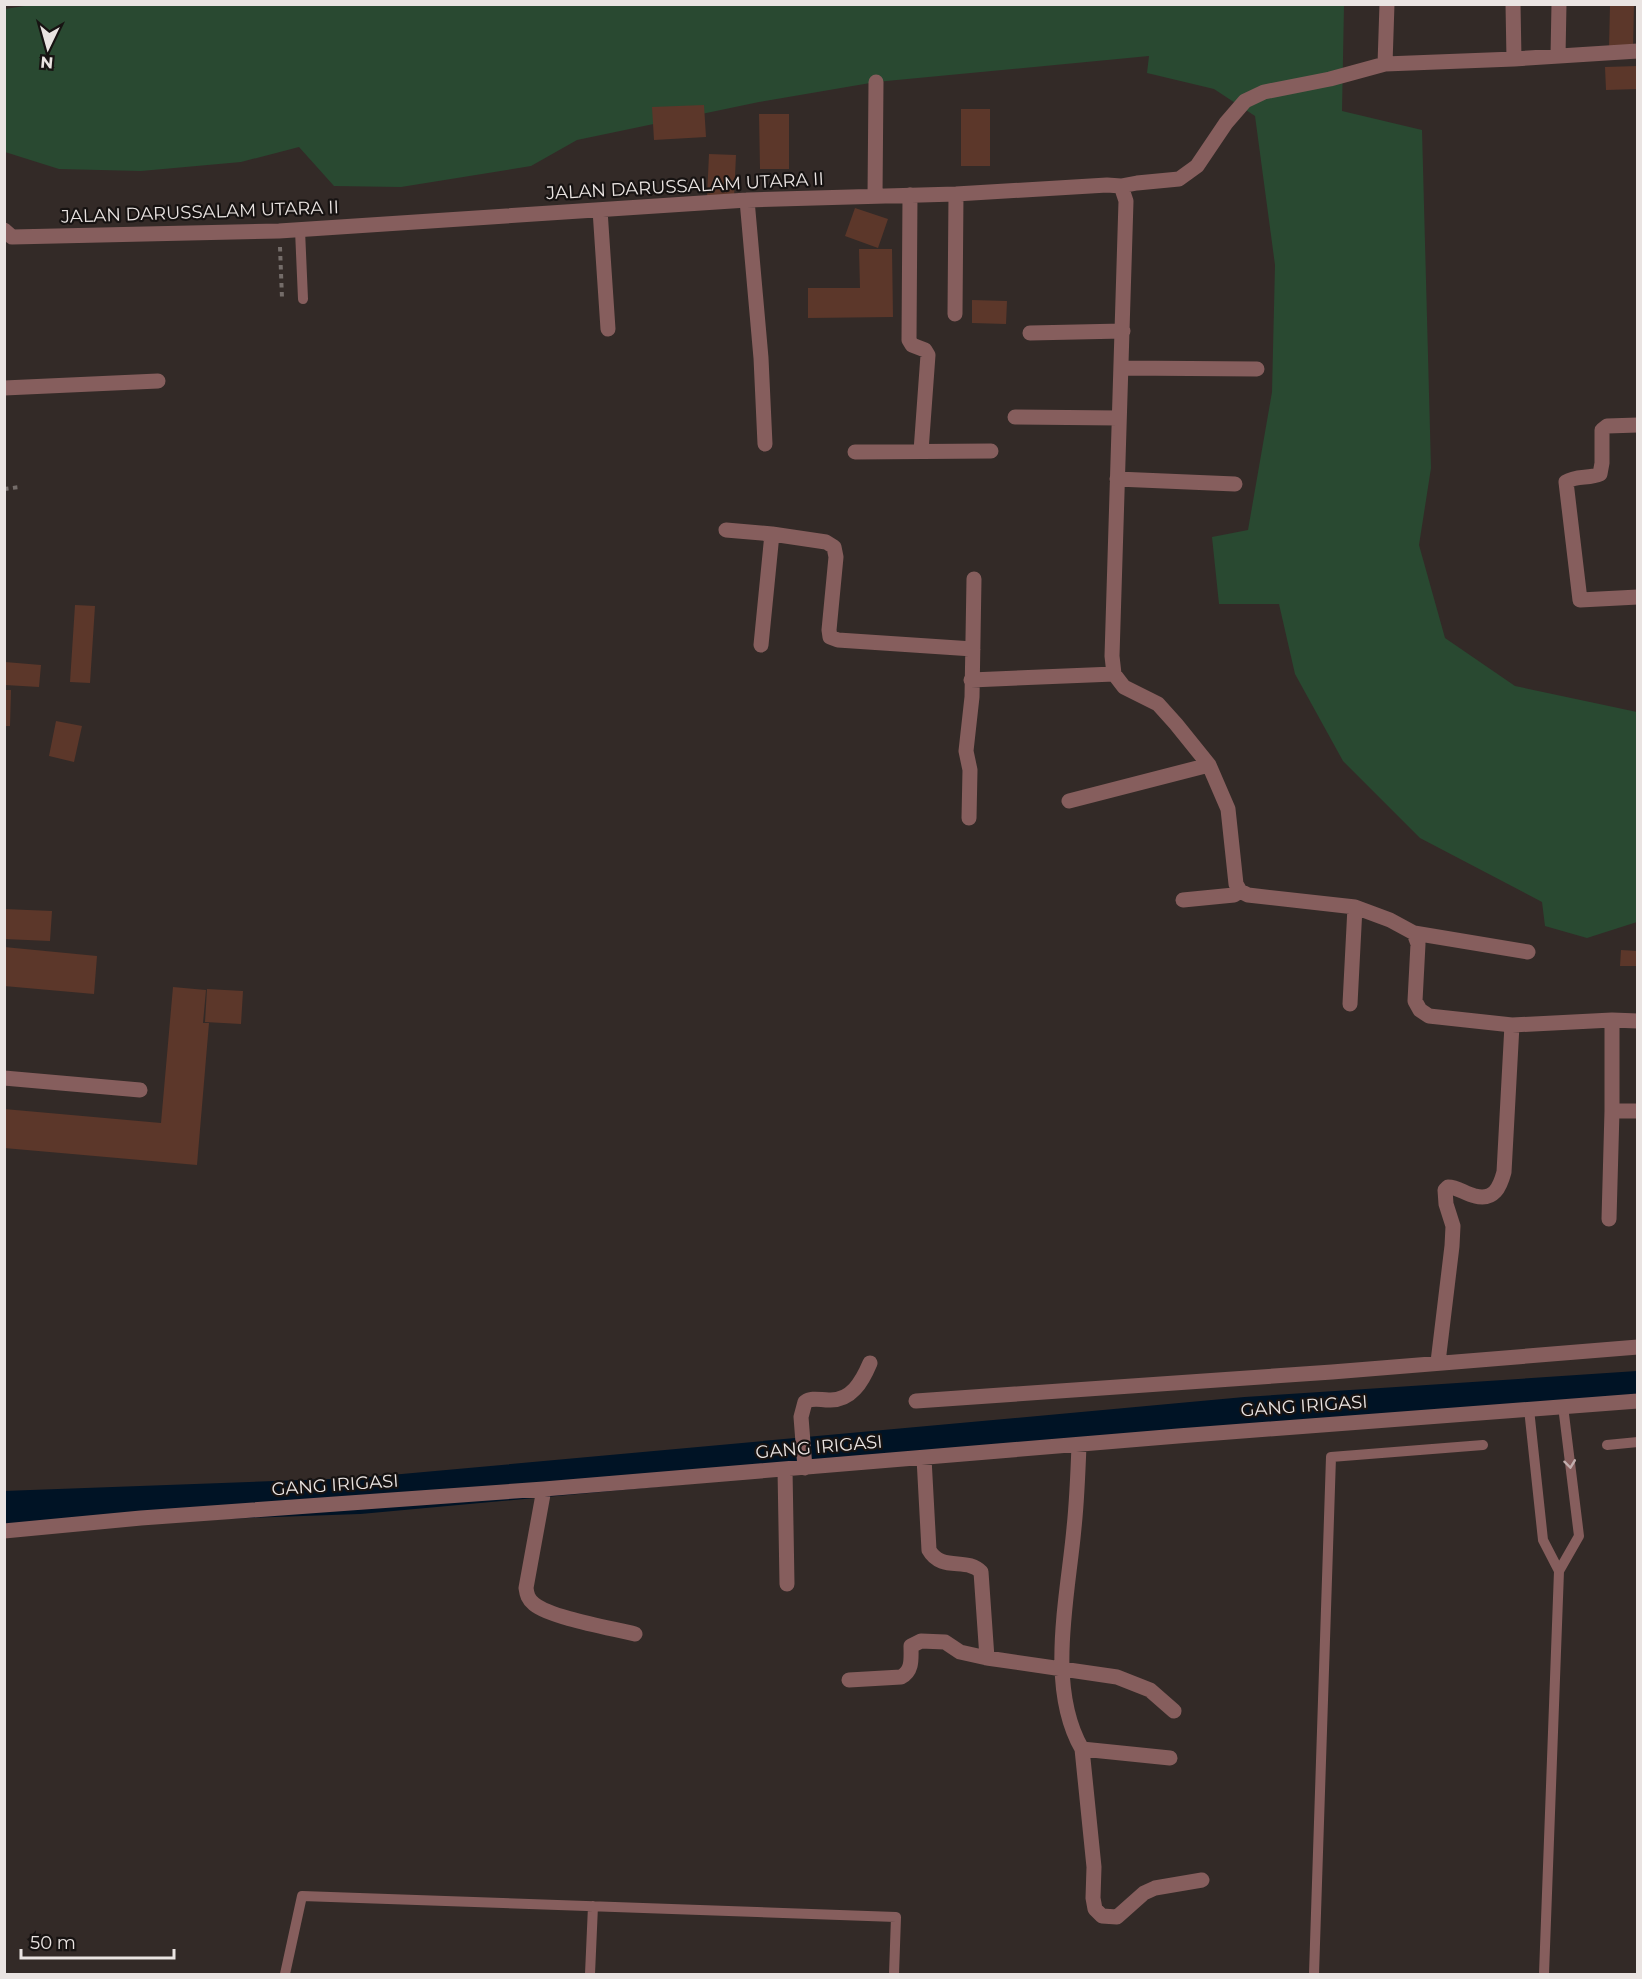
<svg xmlns="http://www.w3.org/2000/svg" width="1642" height="1979" font-family="Montserrat,sans-serif">
<rect width="100%" height="100%" fill="#332a27"/>
<path fill="#294931" d="M31,5H1344L1342,111L1422,130L1431,468L1419,545L1445,638L1515,686L1637,712V922L1587,938L1545,926L1542,902L1420,838L1343,761L1295,674L1279,604H1219L1212,537L1248,530L1272,392L1275,265L1255,116L1214,89L1147,73L1149,56L876,82L759,102L577,140L531,166L401,187L334,186L299,147L241,162L141,171L59,169L5,152V9Z"/>
<g fill="none" stroke-linecap="round" stroke-linejoin="round">
<path stroke="#001325" stroke-width="36" d="M4,1509L359,1496L1246,1415L1638,1389"/>
</g>
<path fill="#5c372a" d="M1610,4H1634L1633,49L1609,48Z
M1638,66V89L1606,90L1605,67Z
M704,105L706,137L654,140L652,107Z
M961,109H990V166H961Z
M759,114H789V169H760Z
M709,154L736,155L734,198L707,197Z
M855,208L888,219L878,248L845,236Z
M859,249H892L893,317L808,318V288H860Z
M972,300L1007,301L1006,324L972,323Z
M75,605L95,606L90,683L70,682Z
M5,662L41,665L39,687L5,685Z
M4,690H11L10,726H4Z
M56,721L82,726L74,762L49,756Z
M4,909L52,911L50,941L4,939Z
M4,947L97,956L94,994L4,986Z
M1621,950L1638,951V966H1620Z
M173,987L206,990L203,1023H209L197,1165L4,1148V1109L161,1123Z
M207,989L243,991L241,1024L205,1022Z"/>
<g fill="none" stroke-linecap="round" stroke-linejoin="round">
<path stroke="#746c69" stroke-width="4" stroke-dasharray="4.5 4.5" stroke-linecap="butt" d="M280,247L282,298
M4,489L20,487"/>
<path stroke="#865e5d" stroke-width="10" d="M300,230L303,299
M1529,1409L1543,1540L1559,1571
M1607,1445L1638,1442
M285,1974L302,1896L896,1917L894,1974
M590,1974L593,1906
M1314,1974L1331,1457L1483,1445
M1544,1974L1559,1571L1579,1536L1563,1406"/>
<path stroke="#865e5d" stroke-width="15" d="M1513,4L1514,59
M1558,56L1559,4
M1385,64L1387,4
M910,195L909,340L912,345L925,350L928,355L921,451
M875,196L876,82
M747,200L761,358L765,444
M600,210L608,329
M4,230L12,237L279,231L747,200L956,194L1107,185L1121,186L1137,183L1179,179L1197,166L1226,123L1245,101L1264,92L1330,79L1385,64L1514,59L1638,51
M955,314L956,194
M1030,333L1123,331
M1122,368L1257,369
M4,388L158,381
M1015,417L1119,418
M1638,425L1607,426L1602,430V463L1600,474C1589,479 1576,475 1566,482L1580,600L1638,597
M855,452L991,451
M1117,479L1235,484
M726,530L772,534
M761,645L772,534L826,542L834,547L836,557L829,630L830,637L838,640L973,649
M1114,674L1124,687L1158,704L1176,724L1209,765L1228,809L1236,884L1240,891L1248,895L1355,907L1390,920L1414,933L1418,944L1415,1001L1420,1010L1429,1016L1512,1025L1612,1020L1638,1021
M1114,674L1112,656L1126,201L1121,186
M971,680L1114,674
M1069,801L1209,765
M969,818L970,770L966,751L972,697L974,579
M1183,900L1234,895L1240,891
M1414,933L1528,952
M1350,1004L1355,907
M4,1078L140,1090
M1612,1111H1638
M1609,1219L1612,1111V1020
M1438,1362L1452,1246L1453,1226L1446,1204L1445,1190L1448,1187C1458,1187 1465,1194 1475,1196C1494,1201 1500,1187 1504,1172L1512,1025
M916,1401L1332,1372L1638,1347
M1079,1445C1078,1472 1077,1500 1074,1528C1068,1596 1046,1687 1082,1749L1094,1867L1093,1898L1095,1909L1102,1916L1117,1917L1144,1893L1155,1888L1202,1880
M924,1458L929,1550C941,1572 968,1557 981,1572L987,1658
M805,1468L801,1417L805,1402C812,1397 820,1400 829,1400C851,1401 862,1382 870,1363
M785,1469L787,1584
M544,1489L526,1588C527,1595 528,1599 534,1604C551,1618 611,1628 635,1634
M4,1531L141,1518L544,1489L1178,1436L1638,1401
M849,1680L901,1677C913,1671 911,1658 911,1646L921,1641L945,1642L960,1652L987,1658L1117,1677L1150,1690L1174,1711
M1082,1749L1170,1758"/>
</g>
<defs><path id="oneway-chevron" d="M-2-3.5L2.5 0L-2 3.5" fill="none" stroke-width="1.6" stroke-linecap="round" stroke-linejoin="round" transform="scale(1.5)"/></defs>
<use stroke="#c2aead" href="#oneway-chevron" transform="translate(1570 1464) rotate(83)"/>
<g text-anchor="middle" stroke-width="4.5" stroke-linejoin="round" paint-order="stroke">
<g font-size="18" fill="#eae4e2" stroke="#171312">
<text transform="translate(685 186) rotate(-3)" y="6">JALAN DARUSSALAM UTARA II</text>
<text transform="translate(200 212) rotate(-2)" y="6">JALAN DARUSSALAM UTARA II</text>
<text transform="translate(1304 1406) rotate(-4)" y="6">GANG IRIGASI</text>
<text transform="translate(819 1447) rotate(-5)" y="6">GANG IRIGASI</text>
<text transform="translate(335 1485) rotate(-4)" y="6">GANG IRIGASI</text>
</g>
</g>
<rect width="1642" height="1979" fill="none" stroke="#eae4e2" stroke-width="12"/>
<g transform="translate(48 48) rotate(185)" stroke="#171312" stroke-width="4.5" paint-order="stroke">
<path d="M0-4.5L10 22L0 15L-10 22Z" fill="#eae4e2"/>
<text y="-9" font-size="16" font-weight="bold" text-anchor="middle" fill="#eae4e2">N</text>
</g>
<path d="M21 1949v9h153v-9" fill="none" stroke="#eae4e2" stroke-width="3"/>
<text x="30" y="1949" font-size="18" fill="#eae4e2" stroke="#171312" stroke-width="4.5" paint-order="stroke">50 m</text>
</svg>
